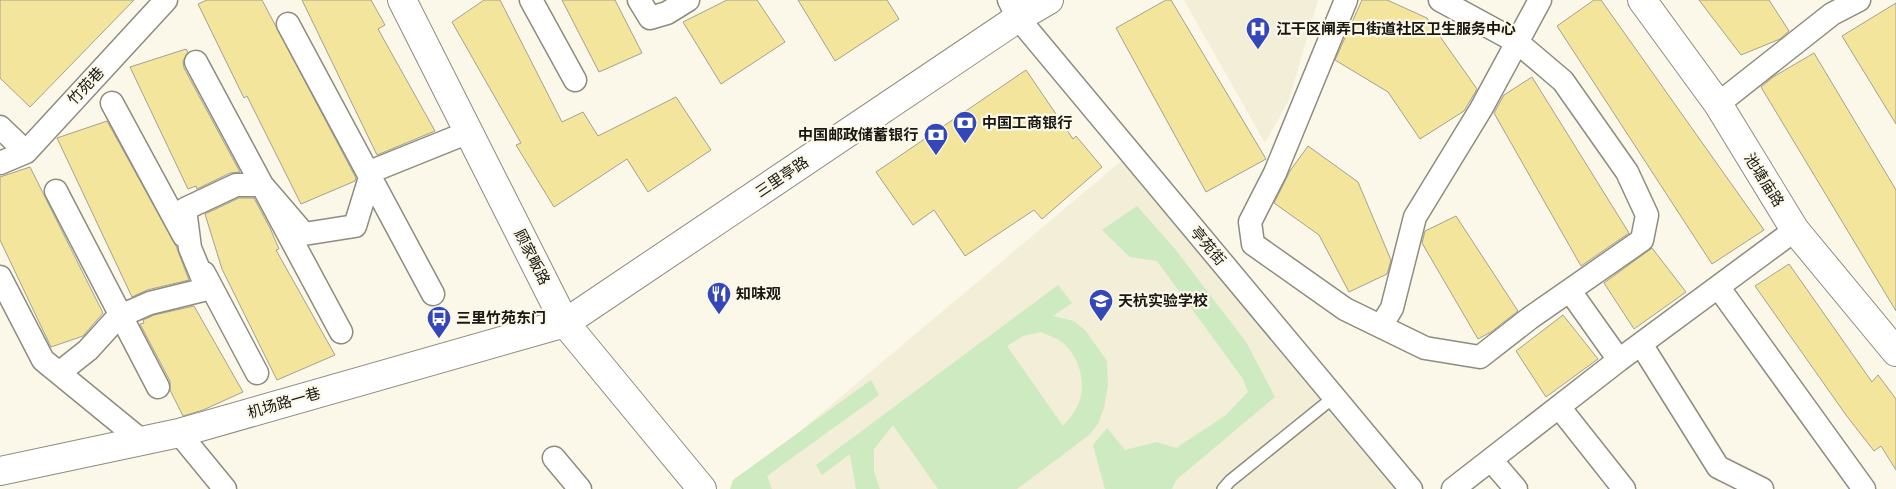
<svg xmlns="http://www.w3.org/2000/svg" width="1896" height="489" font-family="'Asap Condensed','Noto Sans SC',sans-serif">
<rect width="100%" height="100%" fill="#fbf8e9"/>
<path fill="#f2eed8" d="M1184,0H1318L1289,100L1265,143Z
M1131,153L1411,489H731Z"/>
<path fill="#cdeac1" fill-rule="evenodd" d="M1137,206L1175,249L1246,342L1275,397L1176,480L1172,489H1105L1093,445L1107,428L1125,450L1157,442L1176,448L1226,415L1248,392L1243,379L1157,261L1130,257L1102,230Z
M1058,285L1072,303L1053,316L1074,321L1085,330L1107,361L1108,385L1104,408L1098,424L1088,436L1017,489H938L893,425L874,449V472L880,489H856L850,454L822,475L816,465ZM1041,332C1047,335 1054,337 1059,340C1081,355 1089,388 1075,411C1072,416 1067,421 1063,426L1007,346L1023,336Z
M871,380L879,395L767,476L772,489H730L733,480Z"/>
<path fill="#f3e59c" stroke="#a3a193" d="M0,0H134L30,107L0,78Z
M207,0H262L356,178L355,181L301,204L247,96L244,98L198,4Z
M302,0H371L385,25L378,29L435,131L377,155Z
M484,0H500L562,122L583,112L598,136L676,97L711,150L648,192L627,159L554,207L516,145L521,143L452,22Z
M562,0H615L642,53L599,72Z
M727,0H757L785,42L721,84L683,22Z
M798,0H887L899,19L835,61Z
M1166,0H1171L1266,159L1206,192L1116,28Z
M1362,0H1387L1427,18L1477,89L1464,111L1420,139L1388,92L1335,60Z
M1594,0H1601L1764,230L1712,264L1557,26Z
M1699,0H1769L1789,31L1780,39L1741,55Z
M1896,3V124L1842,36Z
M186,49L188,52L183,61L184,68L240,172L230,173L197,189L196,186L188,189L130,67Z
M1814,53L1896,190V311L1761,87L1773,77Z
M1026,70L1073,139L1076,136L1102,167L1042,219L1034,210L965,256L934,210L913,225L876,172Z
M1532,77L1629,233L1581,266L1494,113L1504,95Z
M107,121L176,246L189,280L147,290L132,297L57,138Z
M1308,146L1358,182L1391,260L1387,274L1349,292L1319,235L1274,203L1290,171Z
M30,167L103,313L83,336L51,347L0,240V177Z
M239,198H254L270,228L279,249L276,250L335,355L277,380L222,269L205,214Z
M1456,216L1518,311L1491,332L1478,339L1422,243L1425,231Z
M1652,248L1686,292L1634,329L1604,283Z
M1789,264L1872,382L1878,375L1896,399V470L1881,446L1874,451L1846,415L1755,286Z
M194,306L243,392L203,410L183,416L170,390V381L140,324L144,323L143,320L154,315Z
M1563,315L1598,359L1546,397L1516,351Z"/>
<g fill="none" stroke-linecap="round" stroke-linejoin="round">
<defs>
<path id="lane" d="M1223,489L1230,481L1334,397"/>
<path id="street" d="M531,0L575,80
M639,0L650,18L667,13L688,0
M1009,0L1018,18L1411,489
M1346,0L1275,173L1250,222L1253,244L1345,309L1425,348L1480,357L1530,318L1642,240L1647,215L1627,172L1563,81L1517,42L1440,0
M288,24L433,294
M196,62L341,332
M112,103L184,236
M1718,104L1832,14L1859,0
M0,127L26,152
M0,163L26,152L166,0
M56,191L158,387
M204,273L257,373
M0,277L43,360L142,441
M1719,288L1864,489
M1570,291L1619,360
M1381,326L1392,308L1415,217L1481,109L1540,0
M1641,344L1718,467L1762,489
M59,373L88,350L118,317L150,303L207,289L190,248L185,209L236,185H262L304,234L355,226L372,171L469,132
M1559,407L1624,489
M179,433L225,489
M554,458L580,489
M1491,460L1516,489
M1453,489L1619,360L1795,230"/>
<path id="secondary" d="M402,0L565,323L702,489
M1642,0L1718,104L1795,230L1896,352
M0,471L179,433L565,323L1018,18L1049,0"/>
</defs>
<use href="#lane" stroke="#8e8c7e" stroke-width="14"/>
<use href="#street" stroke="#8e8c7e" stroke-width="25"/>
<use href="#secondary" stroke="#8e8c7e" stroke-width="30"/>
<use href="#lane" stroke="#fff" stroke-width="11"/>
<use href="#street" stroke="#fff" stroke-width="22"/>
<use href="#secondary" stroke="#fff" stroke-width="28"/>
</g>
<defs>
<symbol id="hospital-pin" viewBox="-11 -11 22 30"><path d="M0 17L-7.5 6A9.5 9.5 0 1 1 7.5 6Z" fill="#3347b9" stroke="#fbf8e9"/><path d="M-5-5h3v3.5h4V-5h3V5h-3V1.5h-4V5h-3Z" fill="#fff"/></symbol>
<symbol id="bank-pin" viewBox="-11 -11 22 30"><path d="M0 17L-7.5 6A9.5 9.5 0 1 1 7.5 6Z" fill="#3347b9" stroke="#fbf8e9"/><path d="M-6-4H6V4H-6ZM0-2.3a2.3 2.3 0 1 0 0 4.6a2.3 2.3 0 1 0 0-4.6Z" fill="#fff"/></symbol>
<symbol id="restaurant-pin" viewBox="-11 -11 22 30"><path d="M0 17L-7.5 6A9.5 9.5 0 1 1 7.5 6Z" fill="#3347b9" stroke="#fbf8e9"/><path d="M-5-6h1v4h1v-4h1v4h1v-4h1v5L-1.5 .5V6h-2V.5L-5-1ZM5-6V6H3V1.5H1.5Q1.5-4 5-6Z" fill="#fff"/></symbol>
<symbol id="school-pin" viewBox="-11 -11 22 30"><path d="M0 17L-7.5 6A9.5 9.5 0 1 1 7.5 6Z" fill="#3347b9" stroke="#fbf8e9"/><path d="M0-5L7-2L0 1L-7-2ZM-4 1L0 2.5L4 1V4Q0 6-4 4Z" fill="#fff"/></symbol>
<symbol id="bus-pin" viewBox="-11 -11 22 30"><path d="M0 17L-7.5 6A9.5 9.5 0 1 1 7.5 6Z" fill="#3347b9" stroke="#fbf8e9"/><path d="M-5-6H5V4H4V6H2V4H-2V6H-4V4H-5ZM-3.5-4V0h7V-4ZM-3.5 1.2v1.5H-2V1.2ZM2 1.2v1.5H3.5V1.2Z" fill="#fff"/></symbol>
</defs>
<g fill-rule="evenodd">
<use href="#hospital-pin" x="1244" y="15" width="28" height="38"/>
<use href="#bank-pin" x="951" y="109" width="28" height="38"/>
<use href="#bank-pin" x="922" y="121" width="28" height="38"/>
<use href="#restaurant-pin" x="705" y="280" width="28" height="38"/>
<use href="#school-pin" x="1087" y="287" width="28" height="38"/>
<use href="#bus-pin" x="425" y="304" width="28" height="38"/>
</g>
<g text-anchor="middle" stroke-width="4.5" stroke-linejoin="round" paint-order="stroke">
<g font-size="15" font-weight="bold" fill="#181712" stroke="#fbf8e9" text-anchor="start">
<text x="1276" y="34">江干区闸弄口街道社区卫生服务中心</text>
<text x="982" y="128">中国工商银行</text>
<text x="918" y="140" text-anchor="end">中国邮政储蓄银行</text>
<text x="736" y="299">知味观</text>
<text x="1118" y="306">天杭实验学校</text>
<text x="456" y="323">三里竹苑东门</text>
</g>
<g font-size="15" fill="#181712" stroke="#fbf8e9">
<text transform="translate(86 86) rotate(-47)" y="5">竹苑巷</text>
<text transform="translate(782 177) rotate(-34)" y="5">三里亭路</text>
<text transform="translate(1764 180) rotate(58)" y="5">池塘庙路</text>
<text transform="translate(1208 246) rotate(50)" y="5">亭苑街</text>
<text transform="translate(532 257) rotate(63)" y="5">顾家畈路</text>
<text transform="translate(284 403) rotate(-16)" y="5">机场路一巷</text>
</g>
</g>
</svg>
